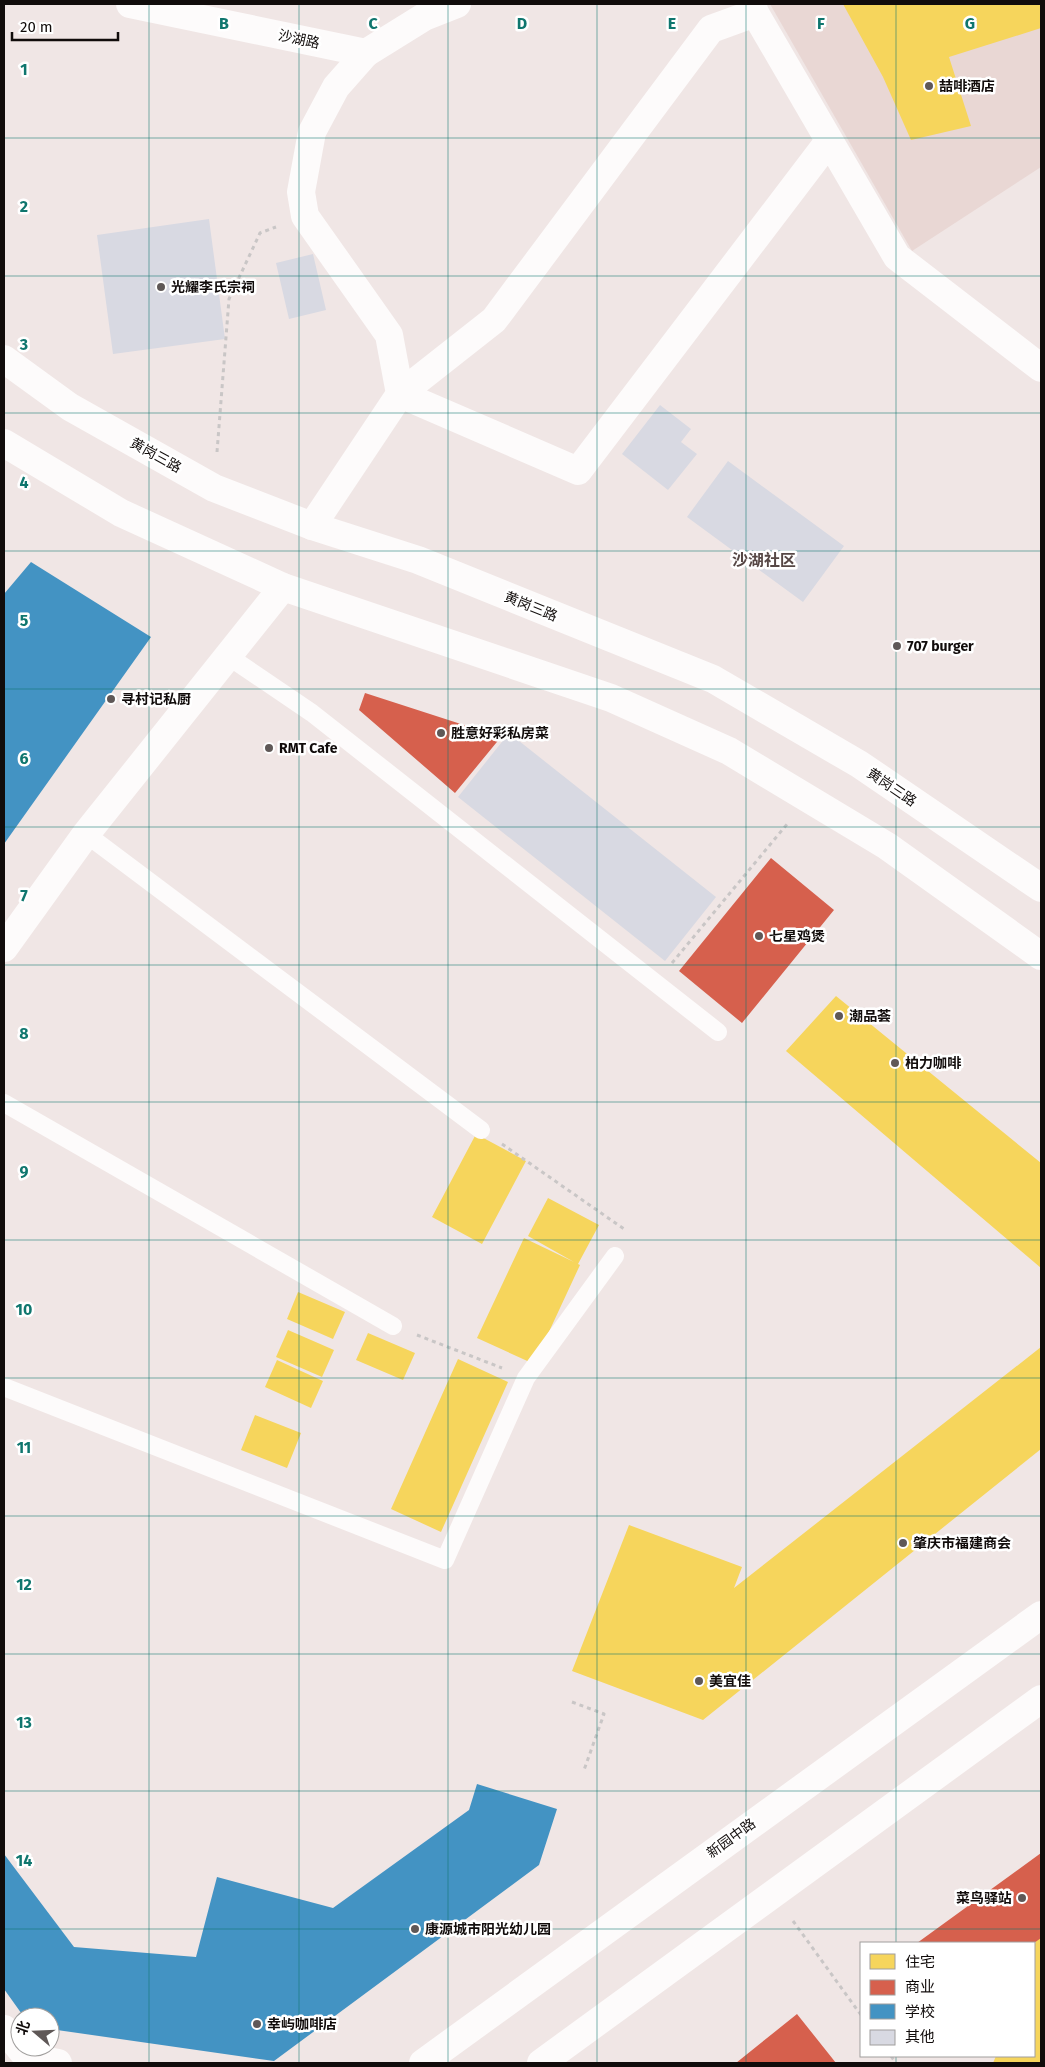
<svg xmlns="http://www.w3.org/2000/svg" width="1045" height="2067" font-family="'Fira Sans','Noto Sans SC',sans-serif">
<rect width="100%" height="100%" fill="#f0e6e5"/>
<path fill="#e9d7d4" d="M770,4H1041V167L912,251Z"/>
<path fill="#f6d55c" d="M843,4H1041V28L949,57L971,126L911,140L883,77Z
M836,996L1041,1163V1268L786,1051Z
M476,1134L526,1161L482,1244L432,1217Z
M548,1198L599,1225L578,1264L580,1265L534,1364L477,1338L524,1238L574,1262L528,1236Z
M298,1292L345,1312L333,1339L287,1319Z
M288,1330L334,1350L322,1377L276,1357Z
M368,1333L415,1353L403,1380L356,1360Z
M1041,1347V1449L703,1720L572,1671L629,1525L742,1567L734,1588Z
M458,1359L508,1382L441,1532L391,1509Z
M277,1360L323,1381L311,1408L265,1387Z
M255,1415L301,1433L287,1468L241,1450Z
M1041,1926V2063H993L996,2056H1034V1947Z"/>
<path fill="#d6604d" d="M365,693L501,737L455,793L359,710Z
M771,858L834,910L742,1023L679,971Z
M1041,1853V1938L1034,1943H917Z
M797,2014L836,2063H736Z"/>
<path fill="#4393c3" d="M31,562L151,637L4,844V594Z
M477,1784L557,1809L539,1865L274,2061L50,2029V2017H24L4,1989V1854L74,1947L196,1957L217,1877L333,1908L469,1810Z"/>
<path fill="#d8d9e2" d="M209,219L225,339L113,354L97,235Z
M313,254L326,310L289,319L276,263Z
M660,405L691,429L681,442L697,454L668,490L622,454Z
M728,461L844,546L803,602L687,517Z
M509,733L716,897L665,961L458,797Z"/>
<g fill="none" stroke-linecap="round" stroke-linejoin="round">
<path stroke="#c9c6c6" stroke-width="3" stroke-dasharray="4 4" stroke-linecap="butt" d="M217,452L229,299L260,233L276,227
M672,963L788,823
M502,1144L624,1229
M417,1335L502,1368
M572,1702L604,1714L584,1770
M793,1921L861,2015
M891,2056L896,2063"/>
<path stroke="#fdfbfb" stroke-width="18" d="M228,656L312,713L718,1032
M86,834L481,1130
M4,1103L393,1326
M4,1387L445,1560L526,1378L615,1256"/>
<path stroke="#fdfbfb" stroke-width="28" d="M4,2029L27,2057L58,2063"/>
<path stroke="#fdfbfb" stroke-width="28" d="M130,4L366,53L336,87L312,132L301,192L305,216L389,335L400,394L312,526
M752,4L755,13L897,257L1041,368
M755,13L711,29L494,320L400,394L578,471L829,141
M4,948L86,834L283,587"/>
<path stroke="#fdfbfb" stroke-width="28" d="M366,53L424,17L457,4"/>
<path stroke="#fdfbfb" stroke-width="28" d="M4,359L70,407L214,488L312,526L418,560L713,679L859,764L1041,888
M4,443L121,513L283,587L611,698L729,751L887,846L1041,956
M423,2063L1041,1615
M541,2063L1041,1699"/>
</g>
<path fill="none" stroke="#0f766e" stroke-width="1" stroke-opacity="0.55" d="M149,4V2063M299,4V2063M448,4V2063M597,4V2063M746,4V2063M896,4V1943M4,138H1041M4,276H1041M4,413H1041M4,551H1041M4,689H1041M4,827H1041M4,965H1041M4,1102H1041M4,1240H1041M4,1378H1041M4,1516H1041M4,1654H1041M4,1791H1041M4,1929H1041M896,2056V2063"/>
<g fill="#5f5857" stroke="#fff" stroke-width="2">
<circle cx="929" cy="86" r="5"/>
<circle cx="161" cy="287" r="5"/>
<circle cx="897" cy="646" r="5"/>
<circle cx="111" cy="699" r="5"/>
<circle cx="441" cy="733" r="5"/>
<circle cx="269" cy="748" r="5"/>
<circle cx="759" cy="936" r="5"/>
<circle cx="839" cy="1016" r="5"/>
<circle cx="895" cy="1063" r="5"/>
<circle cx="903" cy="1543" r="5"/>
<circle cx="699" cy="1681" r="5"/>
<circle cx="1022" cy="1898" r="5"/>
<circle cx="415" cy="1929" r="5"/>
<circle cx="257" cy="2024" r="5"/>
</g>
<g text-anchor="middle" stroke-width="5" stroke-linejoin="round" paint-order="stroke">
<g font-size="14" fill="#110c0b" stroke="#fff">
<text transform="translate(299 39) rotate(12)" y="5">沙湖路</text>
<text transform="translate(156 455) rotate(29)" y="5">黄岗三路</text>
<text transform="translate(531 606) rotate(22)" y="5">黄岗三路</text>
<text transform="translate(892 787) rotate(34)" y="5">黄岗三路</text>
<text transform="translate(731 1838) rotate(-36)" y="5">新园中路</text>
</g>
<g font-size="14" font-weight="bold" fill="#110c0b" stroke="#fff" text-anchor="start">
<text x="939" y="91">喆啡酒店</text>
<text x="171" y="292">光耀李氏宗祠</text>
<text x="907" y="651">707 burger</text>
<text x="121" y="704">寻村记私厨</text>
<text x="451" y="738">胜意好彩私房菜</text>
<text x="279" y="753">RMT Cafe</text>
<text x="769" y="941">七星鸡煲</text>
<text x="849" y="1021">潮品荟</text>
<text x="905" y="1068">柏力咖啡</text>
<text x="913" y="1548">肇庆市福建商会</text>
<text x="709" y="1686">美宜佳</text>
<text x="1012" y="1903" text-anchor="end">菜鸟驿站</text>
<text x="425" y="1934">康源城市阳光幼儿园</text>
<text x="267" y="2029">幸屿咖啡店</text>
</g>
<g font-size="16" font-weight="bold" fill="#564745" stroke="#fff">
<text x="764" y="566">沙湖社区</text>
</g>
</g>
<g font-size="16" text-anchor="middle" font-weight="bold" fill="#0f766e" stroke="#fff" stroke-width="5" stroke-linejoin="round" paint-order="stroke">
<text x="224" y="29">B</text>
<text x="373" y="29">C</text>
<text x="522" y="29">D</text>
<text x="672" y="29">E</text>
<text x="821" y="29">F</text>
<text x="970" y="29">G</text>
<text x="24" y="75">1</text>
<text x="24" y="212">2</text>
<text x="24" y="350">3</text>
<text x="24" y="488">4</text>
<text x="24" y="626">5</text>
<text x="24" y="764">6</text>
<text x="24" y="901">7</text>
<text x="24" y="1039">8</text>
<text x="24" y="1177">9</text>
<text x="24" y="1315">10</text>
<text x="24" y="1453">11</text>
<text x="24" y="1590">12</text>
<text x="24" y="1728">13</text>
<text x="24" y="1866">14</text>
</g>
<rect width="1045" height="2067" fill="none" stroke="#110c0b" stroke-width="10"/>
<rect x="860" y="1942" width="175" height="115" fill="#ffffff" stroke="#a09e9d"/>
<rect x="870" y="1954" width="25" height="15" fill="#f6d55c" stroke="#a09e9d"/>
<text x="905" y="1967" font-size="15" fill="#110c0b">住宅</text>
<rect x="870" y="1980" width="25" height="15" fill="#d6604d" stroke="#a09e9d"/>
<text x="905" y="1992" font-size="15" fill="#110c0b">商业</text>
<rect x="870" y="2004" width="25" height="15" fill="#4393c3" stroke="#a09e9d"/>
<text x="905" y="2017" font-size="15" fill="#110c0b">学校</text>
<rect x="870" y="2030" width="25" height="15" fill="#d8d9e2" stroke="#a09e9d"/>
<text x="905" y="2042" font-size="15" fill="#110c0b">其他</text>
<g transform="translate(35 2032) rotate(289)"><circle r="24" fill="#ffffff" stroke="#a09e9d"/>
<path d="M0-4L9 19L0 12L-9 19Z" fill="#5f5857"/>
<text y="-8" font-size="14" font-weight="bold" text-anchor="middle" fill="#110c0b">北</text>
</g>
<path d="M12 32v8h106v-8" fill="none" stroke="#110c0b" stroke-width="2.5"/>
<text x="20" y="32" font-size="15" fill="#110c0b" stroke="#ffffff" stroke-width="4" paint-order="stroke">20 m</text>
</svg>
